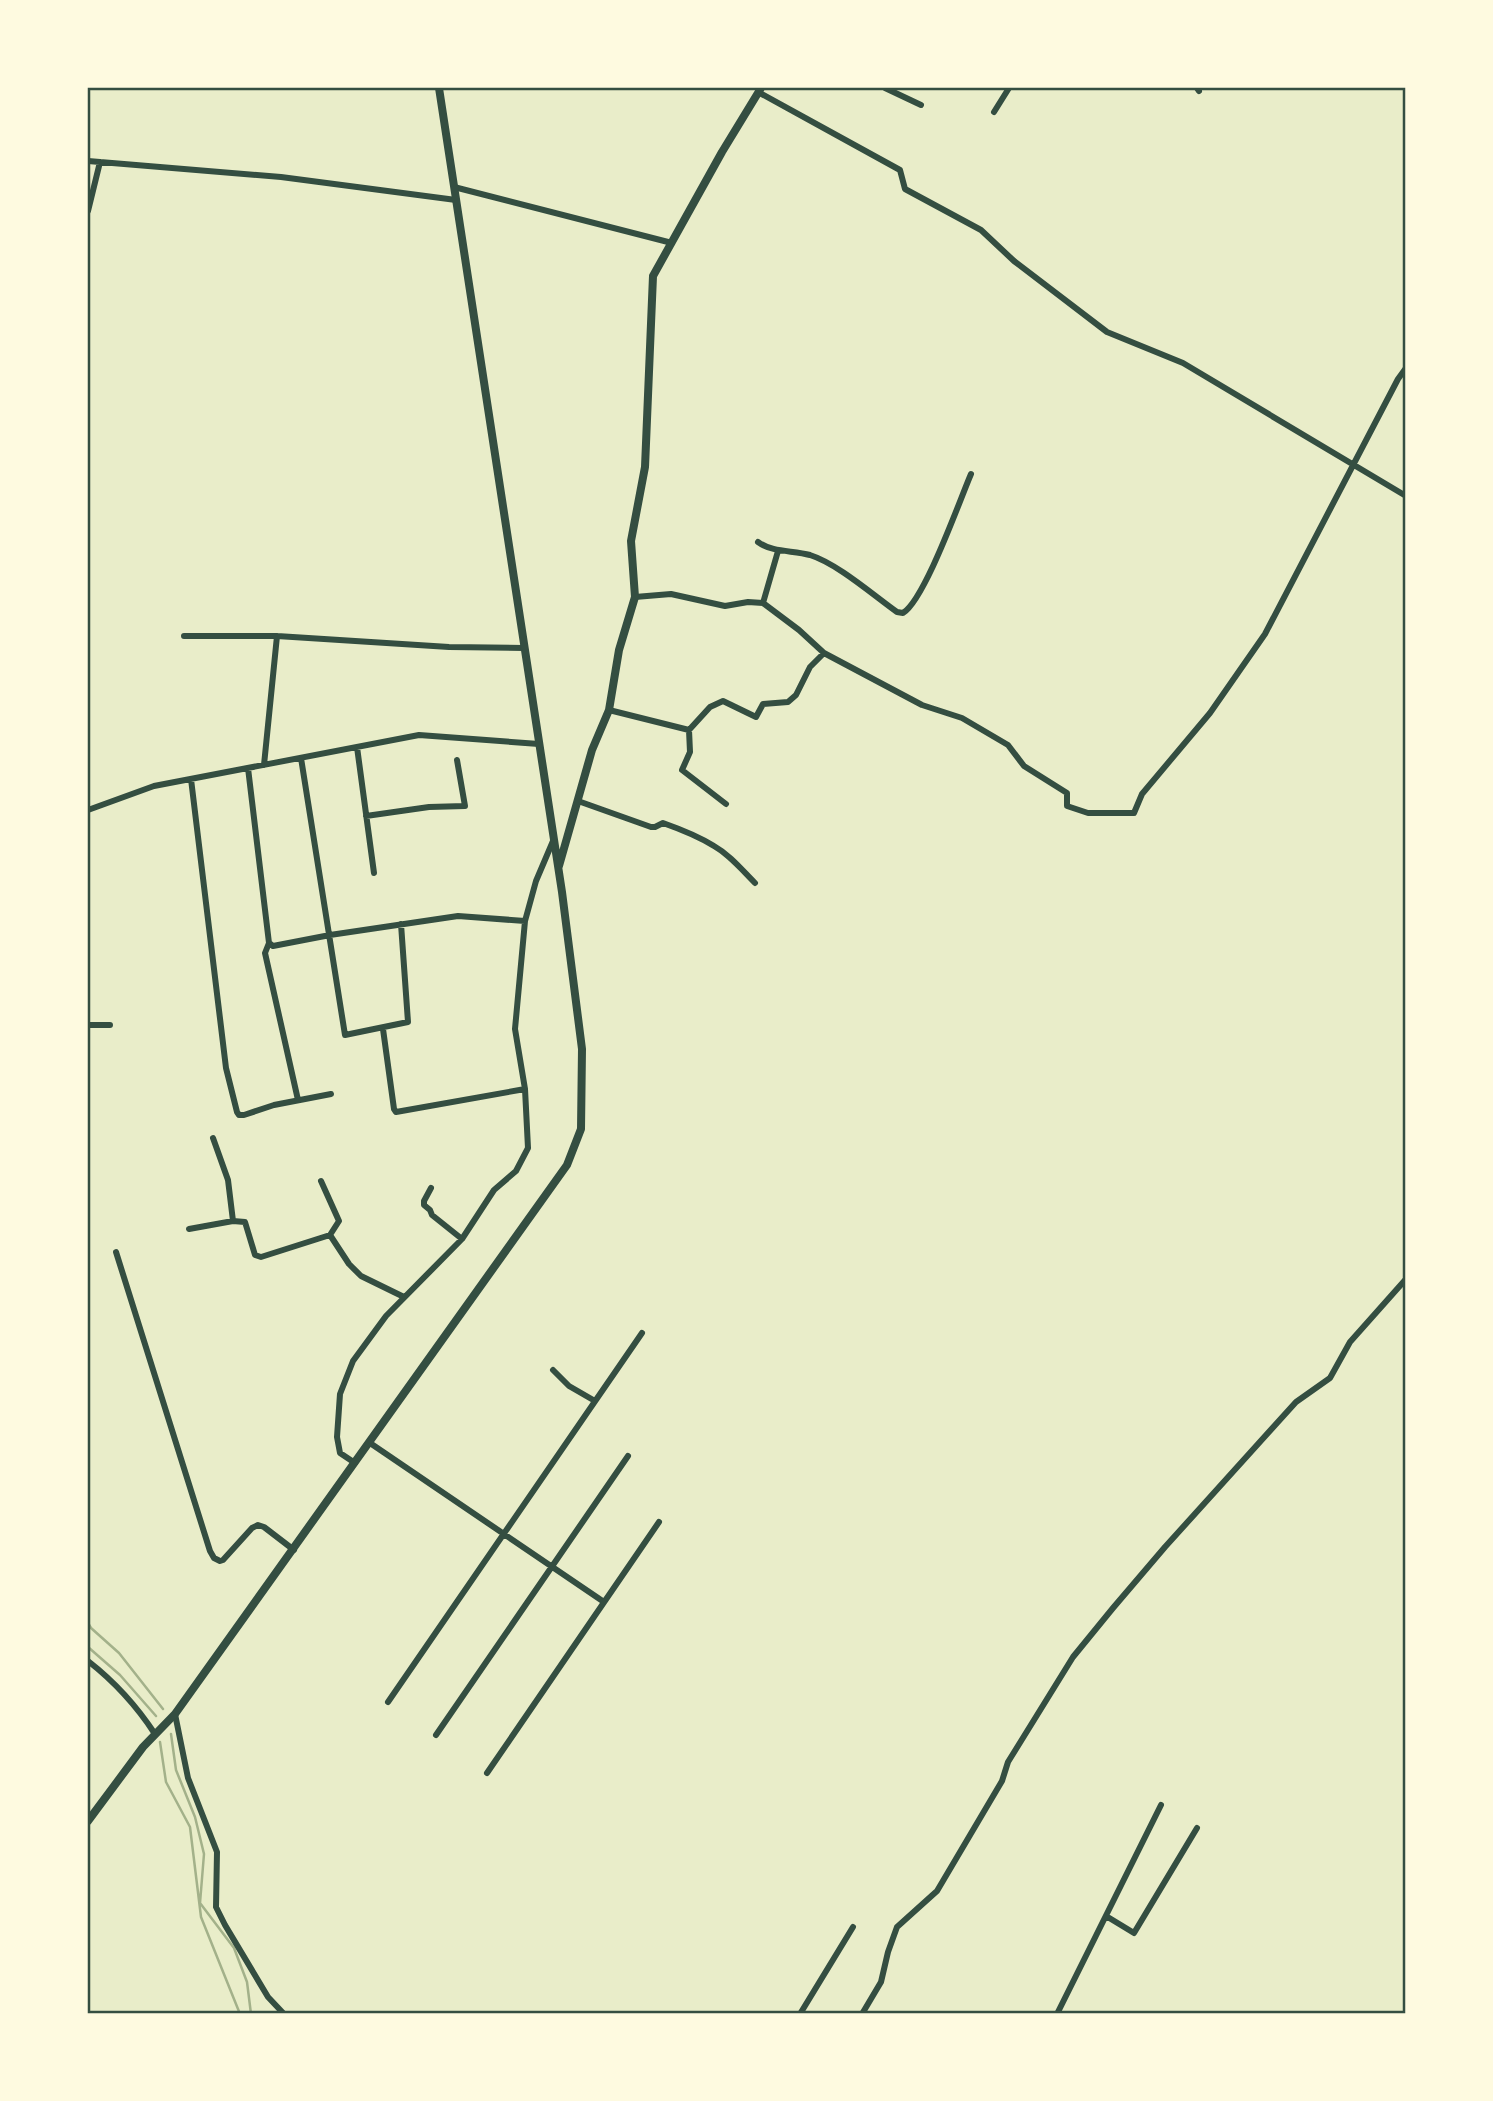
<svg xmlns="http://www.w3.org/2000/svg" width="1493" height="2101" font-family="Mulish,sans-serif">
<rect width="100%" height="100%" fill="#e9edc9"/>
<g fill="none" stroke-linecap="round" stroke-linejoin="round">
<path stroke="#a3b18a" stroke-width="2.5" d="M88,1623L91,1628L119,1653L163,1709
M88,1647L120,1675L156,1716
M171,1734L176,1770L195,1817L204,1854L200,1903L234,1948L247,1982L251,2014
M160,1742L166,1782L190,1827L201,1917L240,2014"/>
<path stroke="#344e41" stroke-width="6" d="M885,88L921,105
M1197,88L1199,91
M758,92L900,170L905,189L981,230L1014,261L1107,332L1183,363L1406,496
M994,112L1009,88
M88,161L281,177L456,200
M454,187L672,243
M88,211L100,162
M758,542C773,553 793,550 810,555C838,564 873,595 897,612L903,613C925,599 959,502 971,474
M635,597L671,594L725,606L748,602L763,603L799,630L824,653L922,705L962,718L1008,745L1024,766L1067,793V806L1088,813H1134L1142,794L1210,713L1265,634L1398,379L1406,368
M763,603L778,551
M184,636H277L449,647L524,648
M609,710L689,730L710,707L723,701L756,717L763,704L788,702L796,695L810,667L824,653
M689,730L690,752L682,770L726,804
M357,747L374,873
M301,758L345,1035L408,1022L401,924
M264,765L277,636
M248,768L269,943L265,953L298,1100
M191,779L226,1068L237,1112L239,1115H244L274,1105L331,1094
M578,801L651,827H655L663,823C680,829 698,836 714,846C730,855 742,870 755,883
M88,810L154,786L419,735L539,744
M366,816L429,807L465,806L457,760
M269,943L273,946L330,935L458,916L525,921
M88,1025H110
M383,1029L394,1109L396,1112L525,1089
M213,1138L228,1180L233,1221
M431,1188L424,1201V1205L430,1210L432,1215L462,1239
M189,1229L233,1221L245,1222L255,1255L261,1257L330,1235L339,1221L321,1181
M330,1235L349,1264L361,1276L404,1297
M116,1252L210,1551L214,1558L220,1561L223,1560L252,1528L258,1525L264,1527L294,1550
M553,1370L569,1386L595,1401
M370,1443L604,1602
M355,1463L340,1453L337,1437L340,1394L353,1361L386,1316L462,1239L494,1190L516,1171L528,1148L525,1089L515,1029L525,921L536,881L553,841
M88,1661C115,1682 136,1705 155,1734
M388,1702L642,1333
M175,1714L188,1778L217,1852L216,1907L225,1925L268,1997L284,2014
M436,1735L628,1456
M487,1773L659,1522
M1106,1916L1134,1933L1197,1828
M800,2014L853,1927
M862,2014L881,1982L888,1952L897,1927L937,1891L1002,1781L1008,1762L1073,1657L1113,1608L1165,1547L1296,1402L1330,1378L1350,1342L1406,1279
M1057,2014L1161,1805"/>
<path stroke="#344e41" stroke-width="8" d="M559,866L592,750L609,710L619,650L635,597L631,541L645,467L653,276L722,152L761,88
M88,1821L143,1747L175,1714L567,1165L581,1129L582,1049L562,892L439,88"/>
</g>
<rect width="1493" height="2101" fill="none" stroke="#fefae0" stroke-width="178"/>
<rect x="89" y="89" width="1315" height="1923" fill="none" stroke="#344e41" stroke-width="2.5"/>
</svg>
